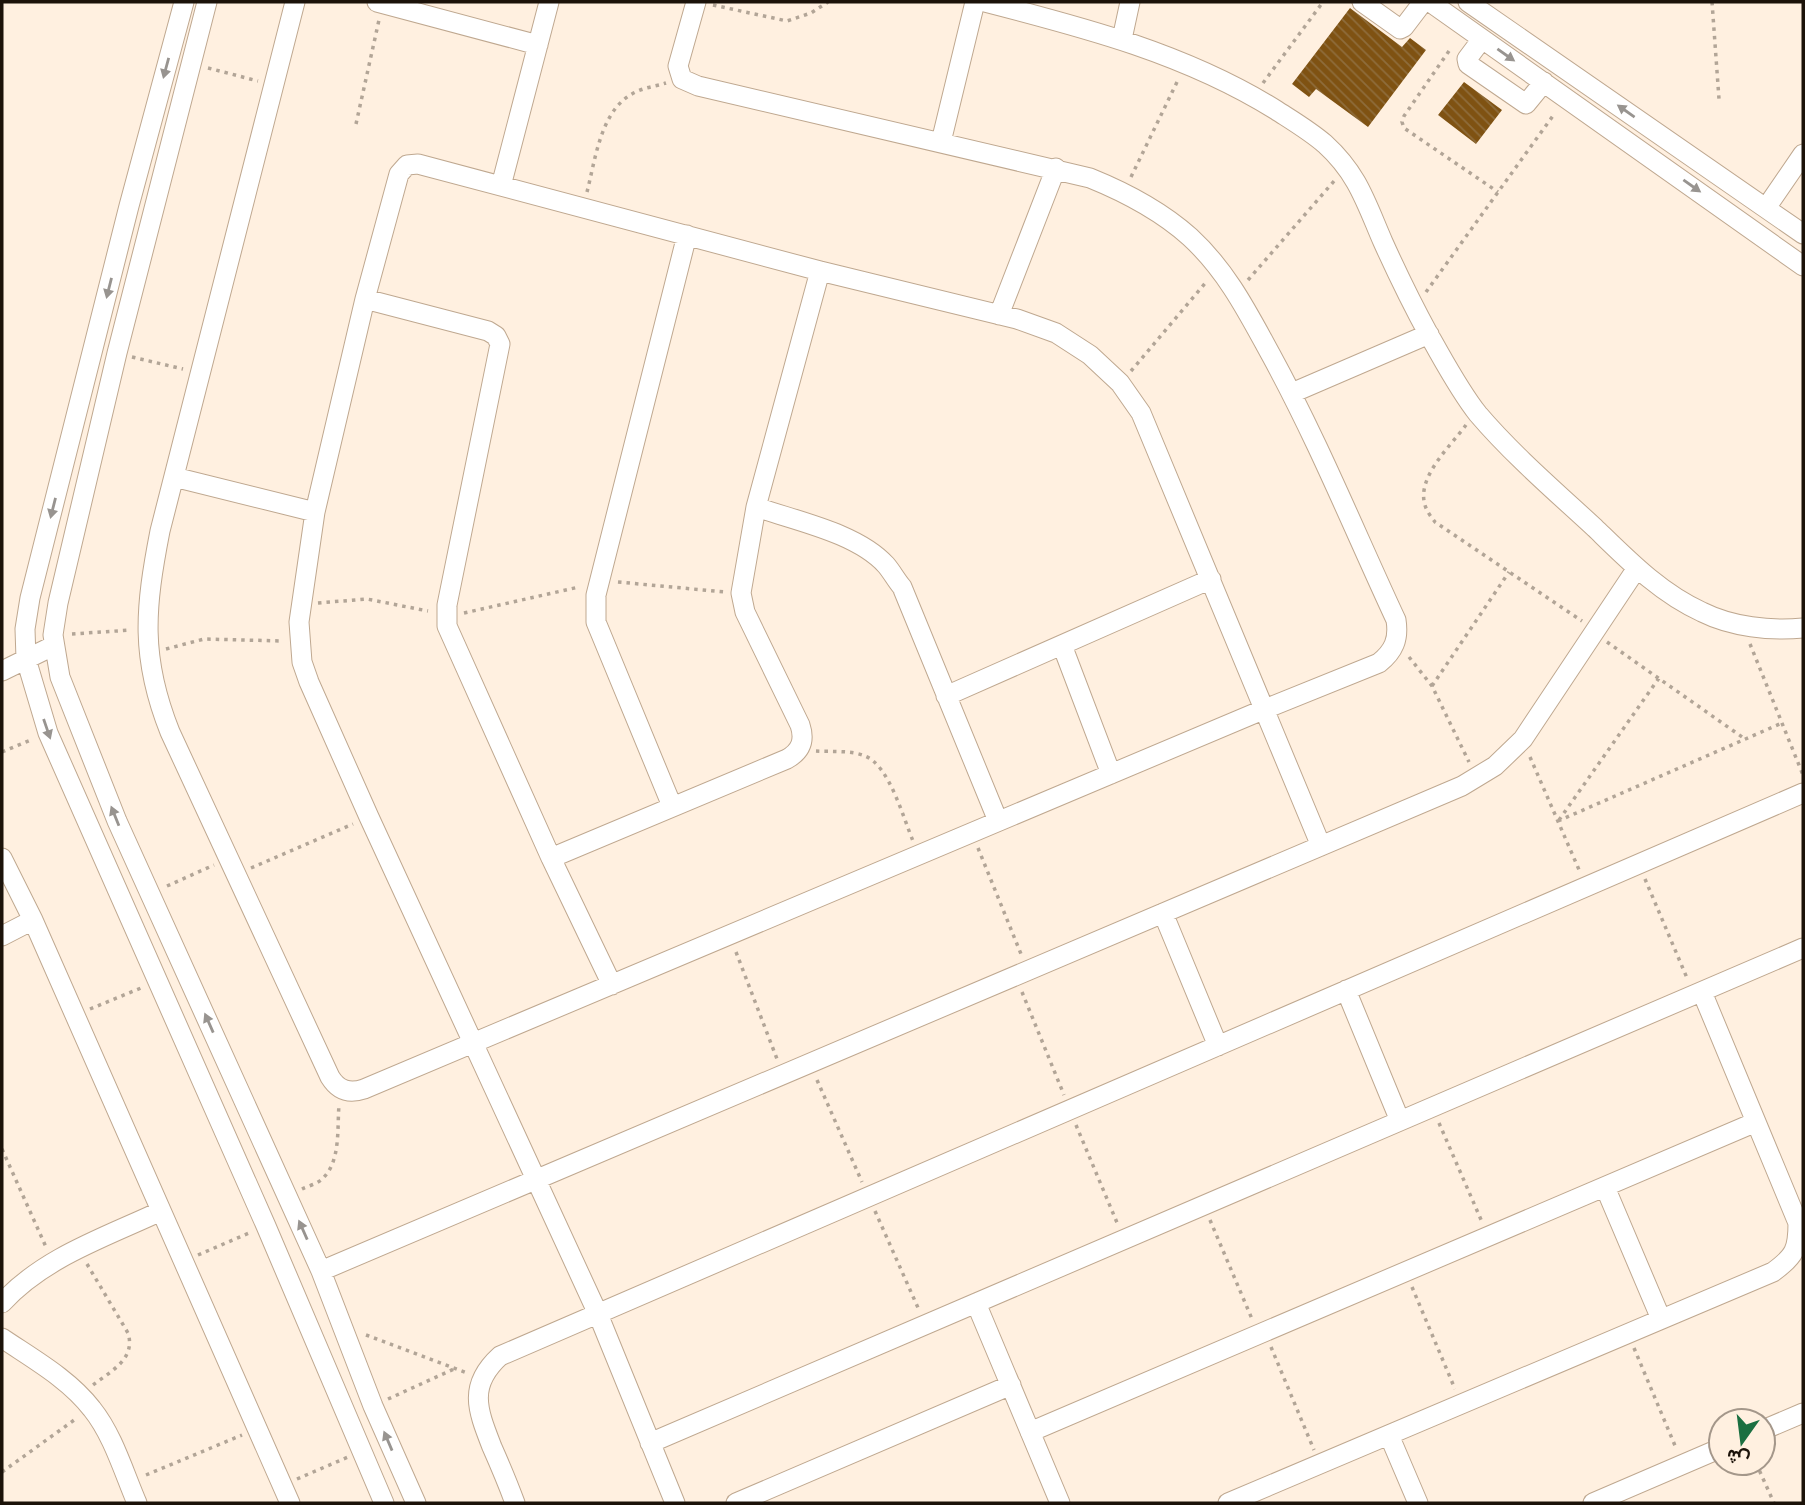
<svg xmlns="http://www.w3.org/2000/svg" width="1805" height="1505" font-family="'Public Sans',Vazirmatn,sans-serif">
<defs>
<pattern id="building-back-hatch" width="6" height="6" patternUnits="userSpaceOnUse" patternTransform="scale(1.75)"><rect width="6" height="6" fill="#7f5212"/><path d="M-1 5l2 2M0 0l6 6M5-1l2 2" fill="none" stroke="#8e6c3b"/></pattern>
</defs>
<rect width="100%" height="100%" fill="#fff0e0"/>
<path fill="url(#building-back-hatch)" d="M1350,8L1402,47L1410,38L1426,50L1368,127L1316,89L1309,97L1292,84Z
M1464,82L1502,110L1476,144L1438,115Z"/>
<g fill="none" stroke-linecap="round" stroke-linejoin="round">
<defs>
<path id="minor" d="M184,2L129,206L30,598L25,629L26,659L48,733L266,1226L384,1503
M207,2L117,353L58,603L53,635L60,677L117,821L321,1271L373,1406L416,1503
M295,2L160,531C145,608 140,657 170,732L330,1077C338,1090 349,1094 364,1089L1265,709L1379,663C1394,651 1399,639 1396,620C1355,532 1318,441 1271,355C1248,313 1227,271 1190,237C1161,211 1127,193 1090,178L698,86L682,79L678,66L696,2
M377,2L538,45
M985,2C1086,28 1186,54 1276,110C1293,121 1310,131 1325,144C1358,174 1366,203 1383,242C1397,273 1412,304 1429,335C1444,361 1459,390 1478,414C1513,455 1555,491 1595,528C1628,560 1660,593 1702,612C1732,627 1770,631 1803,628
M1362,2L1400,29L1404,27L1423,2
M1430,2L1803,266
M1468,2L1803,234
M1122,39L1130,2
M1482,39L1467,59L1468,64L1526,104L1544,82
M941,142L975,2
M501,186L549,2
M1766,208L1803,154
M365,299L488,331L496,336L500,344L447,605V626L551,858L612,985
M999,315L1056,168
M1292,393L1429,334
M174,477L315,512
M756,507C796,521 857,533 886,565C892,572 896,580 902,587L998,821
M1062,645L1111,774
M2,671L53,646
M946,696L1211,579
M672,806L596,622V595L687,235
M2,858L33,920L290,1503
M551,858L787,759C801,751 805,740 800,725L745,612L741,593L756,507L820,271
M1163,913L1218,1046
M2,936L33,920
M1346,990L1400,1121
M1605,1187L1661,1319
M321,1271L1462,786L1495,766L1523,739L1637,568
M2,1303C44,1257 106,1237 161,1211
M976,1303L1060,1503
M2,1338C33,1359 69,1379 92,1409C113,1435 124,1473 137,1503
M1763,1430L1803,1413
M1030,1432L1756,1122
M1389,1435L1418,1503
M650,1443L1803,948
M515,1503C508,1484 500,1465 492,1447C478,1411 467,1386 500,1356L1803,793
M675,1503L598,1314L369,817L309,682L302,662L299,622L315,512L365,299L399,174L407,165L418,164L820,271L1017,319L1056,333L1090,355L1120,383L1141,413L1321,846
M736,1503L1011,1385
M1228,1503L1773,1272C1795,1256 1798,1249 1798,1223L1702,992
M1593,1503L1721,1448"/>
</defs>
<use href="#minor" stroke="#bfa890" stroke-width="21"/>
<path stroke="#b2a597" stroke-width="3.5" stroke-dasharray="3.5 5" stroke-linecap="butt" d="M1712,2L1719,99
M713,5L787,21L811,13L828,2
M1449,51L1404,116L1402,122L1404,128L1498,192
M208,68L258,81
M1263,83L1323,2
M356,124L379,20
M1131,177L1178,80
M587,192C596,157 601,106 638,91C647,87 657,86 666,83
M1248,280L1335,180
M1426,292L1555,113
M132,357L183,369
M1131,371L1207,281
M1466,425C1450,447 1414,479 1426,508C1428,513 1432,518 1435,522L1582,621
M618,582L725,592
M318,603L367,599L428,611
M464,613L579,587
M72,634L131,630
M1607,642L1745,739
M1750,644L1803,775
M166,649L204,639L283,641
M1409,657L1432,686L1469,762
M1432,686L1509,572
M816,751C831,752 851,750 865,756C889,765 903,817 913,841
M2,752L33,739
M1530,757L1580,872
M1559,820L1659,678
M1558,821L1782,723
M978,848L1021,954
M251,868L353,824
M1645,879L1687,978
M167,886L214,865
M736,952L777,1059
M1022,992L1064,1095
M90,1009L141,988
M817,1080L862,1182
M1439,1123L1482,1222
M1076,1125L1118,1225
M2,1149L46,1247
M302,1189C308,1186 317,1184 322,1179C341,1162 337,1129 339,1105
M875,1211L919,1310
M1210,1220L1252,1319
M198,1255L249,1233
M87,1264L128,1333C136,1359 111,1371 93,1385
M1412,1287L1455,1389
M366,1335L467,1373
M1271,1347L1314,1450
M1634,1348L1676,1448
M388,1399L454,1369
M1756,1463L1774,1503
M2,1472L77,1418
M146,1475L242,1435
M297,1479L348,1457"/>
<use href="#minor" stroke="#fff" stroke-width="19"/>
</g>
<defs><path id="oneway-solid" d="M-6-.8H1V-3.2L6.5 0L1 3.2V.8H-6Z" transform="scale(1.75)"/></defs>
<g fill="#989490">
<use href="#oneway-solid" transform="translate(1506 55) rotate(35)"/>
<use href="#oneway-solid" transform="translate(166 68) rotate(105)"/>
<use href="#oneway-solid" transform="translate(1626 111) rotate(-145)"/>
<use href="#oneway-solid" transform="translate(1692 186) rotate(35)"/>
<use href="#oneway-solid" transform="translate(109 288) rotate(104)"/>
<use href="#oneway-solid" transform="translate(53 508) rotate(104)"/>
<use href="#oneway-solid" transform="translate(47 729) rotate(71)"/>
<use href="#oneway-solid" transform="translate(115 816) rotate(-112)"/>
<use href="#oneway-solid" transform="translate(209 1023) rotate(-114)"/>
<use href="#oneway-solid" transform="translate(303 1230) rotate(-114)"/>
<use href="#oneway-solid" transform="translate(388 1441) rotate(-113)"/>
</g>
<rect width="1805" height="1505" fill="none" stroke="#1b1209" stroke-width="7"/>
<g transform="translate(1742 1442) rotate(194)"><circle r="33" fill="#fff0e0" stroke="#a4978a" stroke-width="2"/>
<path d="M0-5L12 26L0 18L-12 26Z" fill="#1b6f41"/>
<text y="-10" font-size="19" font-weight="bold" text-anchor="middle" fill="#1b1209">ش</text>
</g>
</svg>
